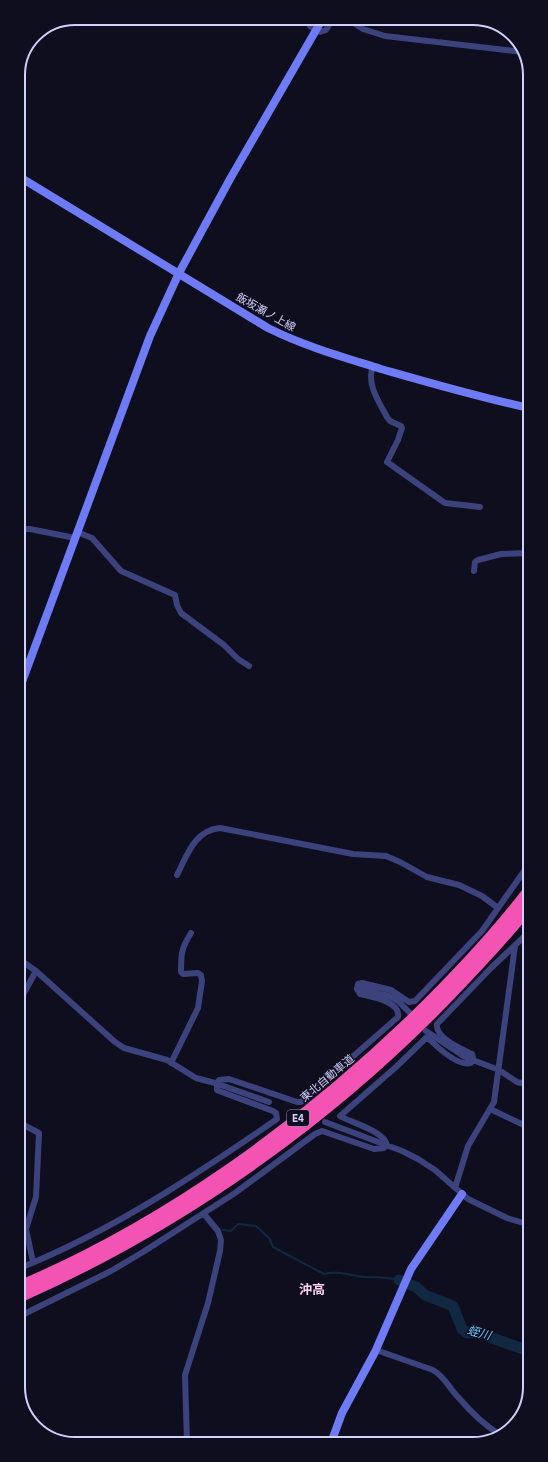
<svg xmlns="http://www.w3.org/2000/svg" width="548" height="1462" font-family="'IBM Plex Sans','Noto Sans JP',sans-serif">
<rect width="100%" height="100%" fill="#0f0e1f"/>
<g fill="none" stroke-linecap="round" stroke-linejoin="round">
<path stroke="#102941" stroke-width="2" d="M223,1230L231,1231L238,1224L256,1226L269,1238L273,1247L324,1274C337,1270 352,1276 365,1277C377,1277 388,1277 399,1280"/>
<path stroke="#102941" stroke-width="11" d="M399,1280L416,1287L425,1295L453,1306L462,1329L467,1333L481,1332L492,1338L529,1351H530"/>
<path stroke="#3c427b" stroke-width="6" d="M313,18L310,23V26L320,32L326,30L333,18
M346,18L363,29L385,36L523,52
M373,366C366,384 379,402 387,417L390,421L401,426L402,428L398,440L387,462L445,503L480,507
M19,529H30L75,538
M77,532L92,538L121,571L175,595L177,605L181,613L224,645L238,659L249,666
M529,540V553
M474,571L475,562L478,560L501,554L529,553
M177,875C187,855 195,830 220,828L353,854L386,856L400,862L427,877L459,885L482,896L498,908
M19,959L36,971L115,1042L124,1048L167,1060L196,1078L215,1083L269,1102
M357,988L389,996L398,1001L410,1013
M19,1002L36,971
M426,1031L465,1057L499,1070L517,1082L530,1085
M171,1063L198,1008L202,981L201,975L198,973L183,974L181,972C181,954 181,949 191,933
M490,1109L530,1128
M325,1122L402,1151L418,1159L435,1170L468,1199L507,1218L530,1225
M20,1123L39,1133L36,1197L26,1229L33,1262
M455,1188L468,1146L494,1102L515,946
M20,1268C112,1231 196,1175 277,1119L276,1113L273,1111L219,1091L217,1090V1083L219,1080L229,1079L297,1102H301L398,1017C401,1001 371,997 360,994L357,989L358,984L362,983L391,990L409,1002L415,1001L482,931L529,864
M20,1316L111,1271L143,1252L235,1193L315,1134L322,1131L374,1149L384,1148L387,1145C384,1131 352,1123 340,1116L396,1067L427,1037C436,1046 458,1067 471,1063L473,1058L472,1054C462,1049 435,1038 437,1024L491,968L529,932
M376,1350L433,1370C445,1377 449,1388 458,1397C470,1411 484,1425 499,1434
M187,1443L185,1375L208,1303L220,1251L221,1240L218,1231L204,1214"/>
<path stroke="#6e7bf5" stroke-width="8" d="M18,176L268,328C304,346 343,357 381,369C430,383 478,397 529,408
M19,690L150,336L179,273L230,179L323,18
M331,1443L342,1413L375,1352L411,1269L462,1194"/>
<path stroke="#f354b3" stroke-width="11" d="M20,1286C164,1225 300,1127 413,1018C454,978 494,936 529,890
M20,1297C188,1222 343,1111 469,975C490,953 510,931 529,907"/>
</g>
<g text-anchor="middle" stroke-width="3" stroke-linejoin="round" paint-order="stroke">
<rect fill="#0f0e1f" stroke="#9696ba" stroke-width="1" x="287" y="1110" width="22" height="16" rx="3"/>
<g font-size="10" font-weight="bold" fill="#d0d0fc">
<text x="298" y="1122">E4</text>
</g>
<g font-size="11" fill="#d0d0fc" stroke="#0f0e1f">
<text transform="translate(266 312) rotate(29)" y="4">飯坂瀬ノ上線</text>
<text transform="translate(327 1078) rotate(-40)" y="4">東北自動車道</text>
</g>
<g font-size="12" font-style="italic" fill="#65c3f4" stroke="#0f0e1f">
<text transform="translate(479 1333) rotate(15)" y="4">蛭川</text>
</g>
<g font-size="13" font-weight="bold" fill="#fcd2f2" stroke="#0f0e1f">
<text x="312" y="1294">沖高</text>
</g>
</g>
<path d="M0 0H548V1462H0ZM75 25H473A50 50 0 0 1 523 75V1387A50 50 0 0 1 473 1437H75A50 50 0 0 1 25 1387V75A50 50 0 0 1 75 25Z" fill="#0f0e1f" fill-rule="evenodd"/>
<path fill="none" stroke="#d0d0fc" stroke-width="2" d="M75 25H473A50 50 0 0 1 523 75V1387A50 50 0 0 1 473 1437H75A50 50 0 0 1 25 1387V75A50 50 0 0 1 75 25Z"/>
</svg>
